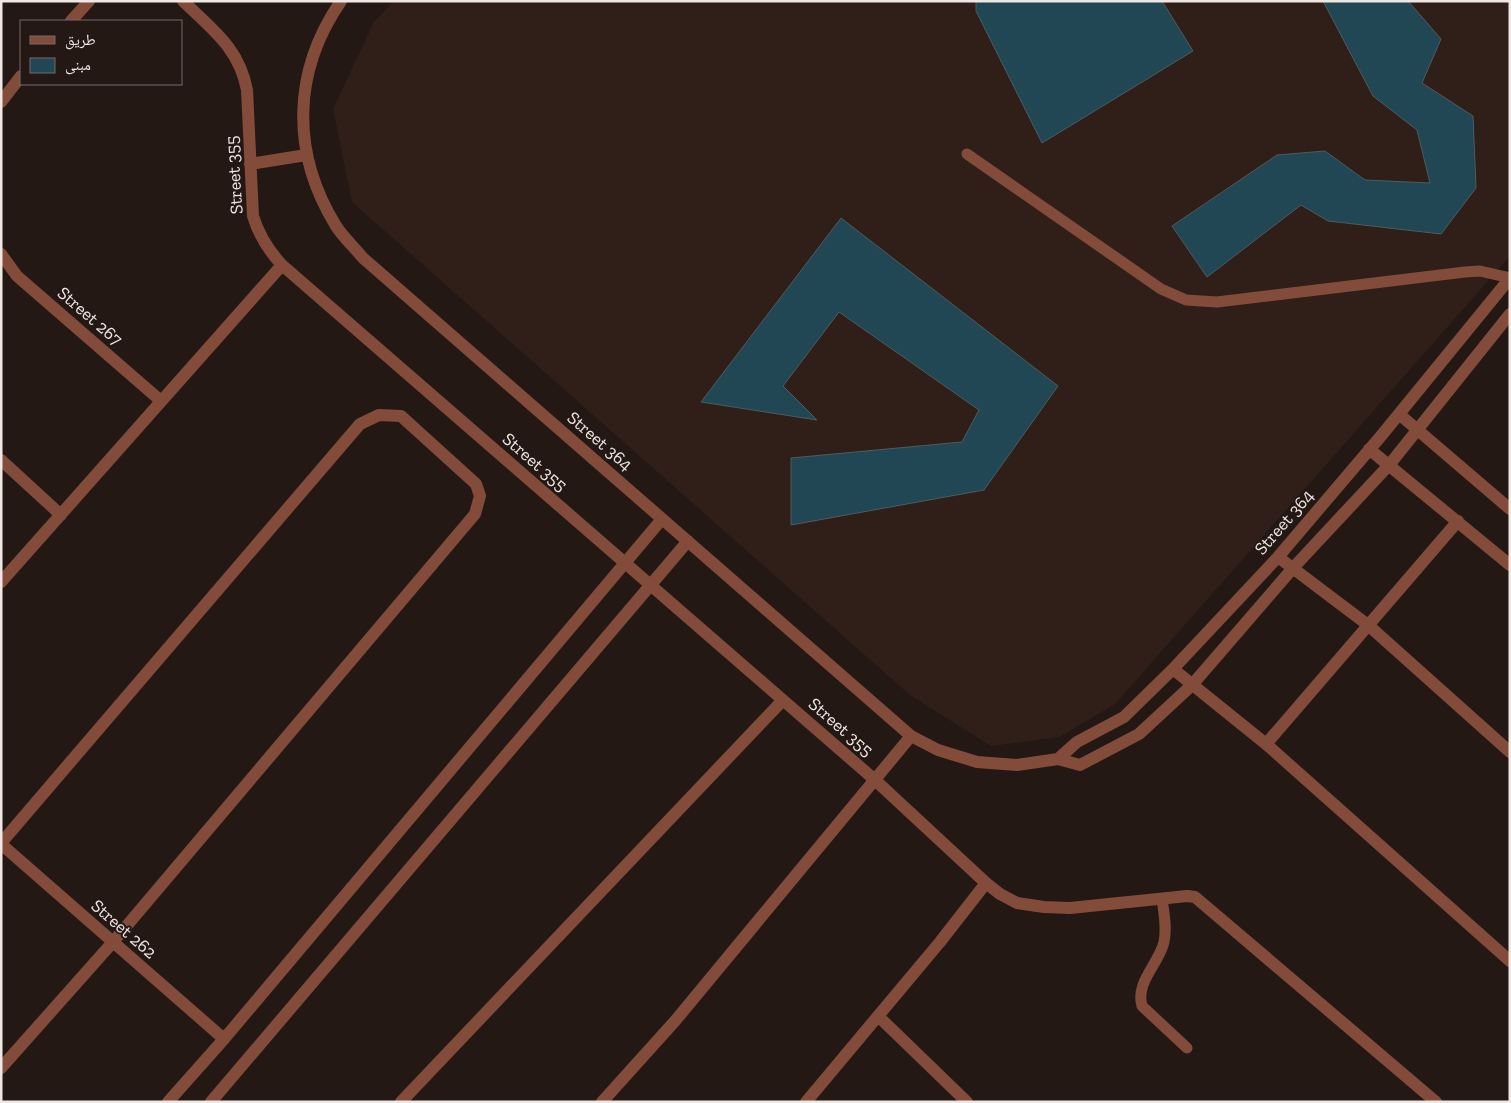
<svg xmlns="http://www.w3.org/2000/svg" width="1511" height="1103" font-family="'Zilla Slab','Noto Naskh Arabic',serif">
<rect width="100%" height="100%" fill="#241815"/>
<path fill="#301f19" d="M394,1H1510V256L1115,704L1059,737L991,746L910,695L352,202L333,109L374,22Z"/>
<path fill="#204753" stroke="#4d5c60" d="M976,1H1162L1193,51L1042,143L976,11Z
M1323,1H1408L1441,39L1422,83L1473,116L1476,188L1441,234L1328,221L1301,205L1207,277L1172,226L1277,155L1325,151L1365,180L1430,183L1417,130L1373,96Z
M841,218L1058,386L984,490L791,525V458L962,442L979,410L839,312L783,386L817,420L701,402Z"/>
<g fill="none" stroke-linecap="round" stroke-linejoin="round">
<path stroke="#834c3a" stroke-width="11" d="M967,154L1161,289L1186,300L1217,302L1465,272L1480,271L1510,278
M1162,899C1164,913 1167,928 1164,942C1159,964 1135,982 1142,1006L1187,1048"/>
<path stroke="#834c3a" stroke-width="12" d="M183,1C213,30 239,48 247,90L253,216C259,236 268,250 282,265L875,780L986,883L1000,894L1017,903L1044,907L1070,908L1187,896L1195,897L1436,1102
M341,1C292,72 291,153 336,226C343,237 354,247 363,258L911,736L938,750L977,762L1017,765L1058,759L1080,765L1139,734L1192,685L1293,568L1390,464L1510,314
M71,21L89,1
M1,102L21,76
M250,164L306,155
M1,254L17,276L161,401
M1399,414L1510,509
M1369,449L1510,565
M1,460L61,515
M1278,557L1368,625L1510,752
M1,582L282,265
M1173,669L1266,744L1510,961
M1266,744L1458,521
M1058,759L1077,742L1124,717L1173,669L1278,557L1381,436L1510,278
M1,843L360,424L379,415L401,416L476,484L480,496L475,514L113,942L1,1068
M1,844L224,1039
M878,1016L967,1102
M168,1102L224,1039L662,519
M211,1102L688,541
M401,1102L783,700
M602,1102L675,1021L911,736
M806,1102L940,942L986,883"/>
</g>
<g text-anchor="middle" stroke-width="4" stroke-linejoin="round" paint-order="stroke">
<g font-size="18" fill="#efe7e4" stroke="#241815">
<text transform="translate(234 175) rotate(-94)" y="6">Street 355</text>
<text transform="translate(90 316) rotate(41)" y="6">Street 267</text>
<text transform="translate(600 441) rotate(41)" y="6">Street 364</text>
<text transform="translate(535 462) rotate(41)" y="6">Street 355</text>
<text transform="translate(1284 522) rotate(-49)" y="6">Street 364</text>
<text transform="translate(841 727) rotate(41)" y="6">Street 355</text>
<text transform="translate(124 929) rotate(41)" y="6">Street 262</text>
</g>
</g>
<rect width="1511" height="1103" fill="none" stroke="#efe7e4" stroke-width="5"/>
<rect x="20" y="20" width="162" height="65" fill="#241815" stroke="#756b68"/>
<rect x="30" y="36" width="25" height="8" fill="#834c3a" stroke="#756b68"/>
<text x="65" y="45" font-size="15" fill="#efe7e4">طريق</text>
<rect x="30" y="58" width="25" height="15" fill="#204753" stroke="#756b68"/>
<text x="65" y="70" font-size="15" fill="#efe7e4">مبنى</text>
</svg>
